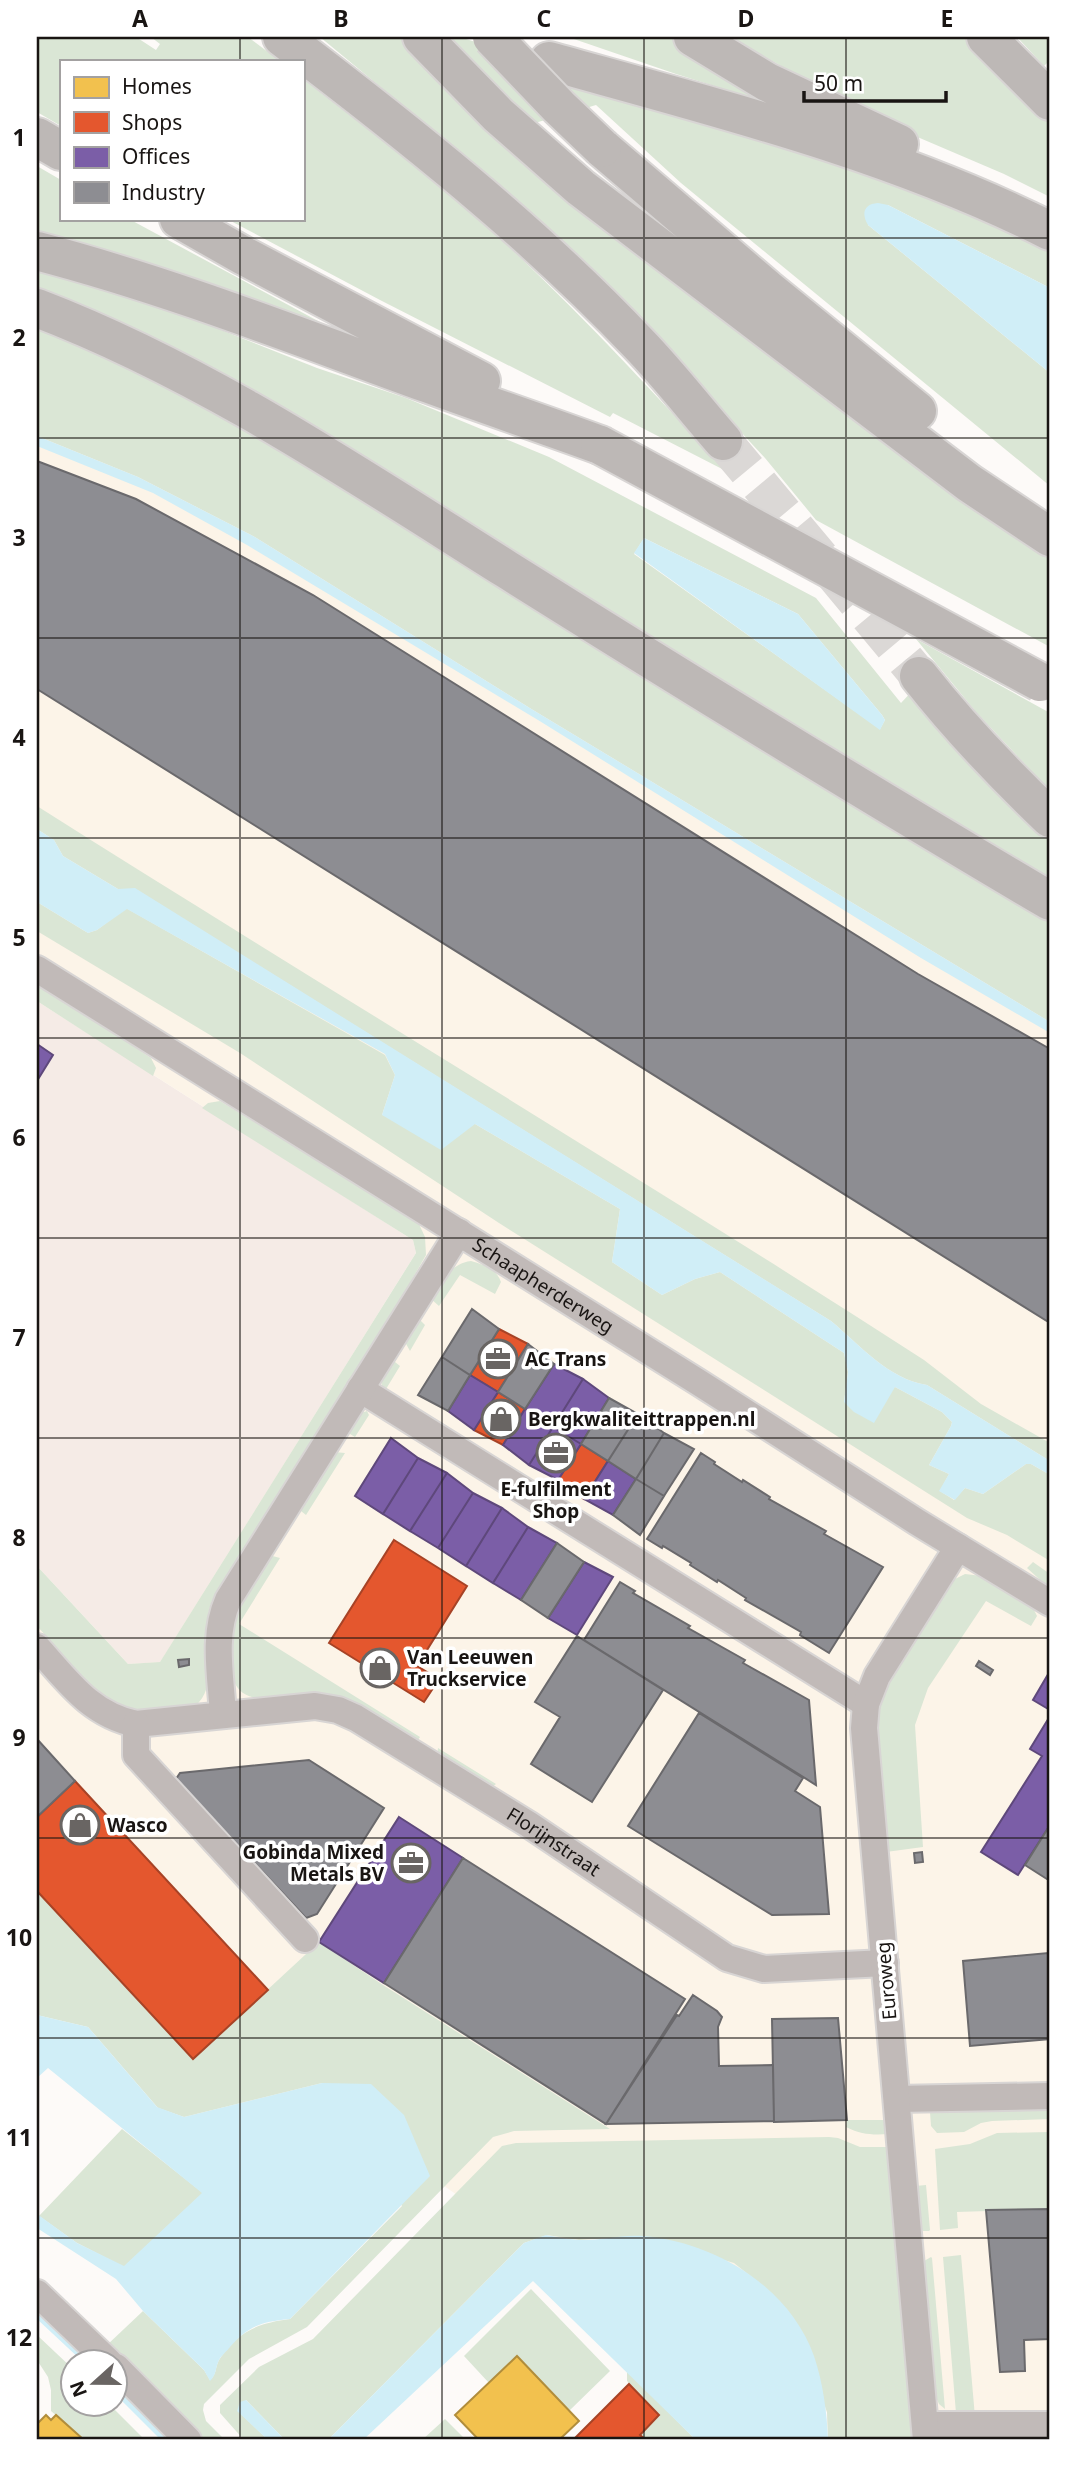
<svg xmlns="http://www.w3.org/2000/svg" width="1087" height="2477" font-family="'Noto Sans',sans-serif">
<rect width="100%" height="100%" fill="#fdfaf8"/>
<path fill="#f5ebe6" d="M37,1001L413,1240L416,1253L160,1663L128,1664L37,1566Z"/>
<path fill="#fcf4e8" d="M37,382L1050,966V2440H828L827,2412L642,2236L524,2242L430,2176L184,2117L88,2027L37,2015V1566L128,1664L160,1662L416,1253L413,1240L37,1001Z"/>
<path fill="#dae6d5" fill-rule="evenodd" d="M37,37H136L156,50L160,44L151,37H248L280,61H61V126L37,112Z
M320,37H460L806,149L1050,242V288L888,205L868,225L1050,373V486L681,183L596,105L563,115L573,145L545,120L508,131L1050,559V647L816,520L765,458L664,349L470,161Z
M568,37H676L811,116L676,74Z
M729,37H964L1020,87L1050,124V197L1004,174L880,121Z
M1017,37H1050V60L1044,66Z
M303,79C350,116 399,152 445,190C547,276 636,374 726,471L613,413L610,417L380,300L227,219H303Z
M37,166L61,180V219H129L370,349L37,233Z
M37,269L201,322L317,368L406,398L549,457L816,598L901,703L915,688L1050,835V892L37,301ZM644,538L798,614L882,715L885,720L880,729L634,554Z
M37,319L190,394L1050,917V1022L533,710L253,536L138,477L37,436Z
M916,639L1050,713V791L976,712Z
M37,806C331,992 631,1171 924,1360L981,1404L1050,1443V1461L927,1385C888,1379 860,1345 831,1321L135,889H118L63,856L54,840L37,829Z
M37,902L88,933L97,930L126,908L385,1055L395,1075L382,1115L475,1124L620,1209L612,1262L662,1295L695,1279L720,1272L844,1353L848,1372L844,1402L895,1387L942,1412L952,1422L951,1426L929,1465L949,1474L940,1491L954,1500L965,1488L983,1494L1026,1464H1031L1050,1475V1561L1007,1535L967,1518L499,1223L240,1053L37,931Z
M37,982L151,1058L156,1068L153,1076L37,1001Z
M220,1101L418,1222L425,1237L426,1255L382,1332L212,1601C198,1633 223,1683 195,1706C177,1707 158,1711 140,1711C104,1710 60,1651 37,1626V1566L128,1664L160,1662L416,1253L413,1240L202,1108L208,1103Z
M471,1261C484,1265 496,1268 501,1282L495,1294L460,1275L439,1306L431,1299C442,1282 449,1264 471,1261Z
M421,1321L425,1325L410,1351L405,1342L416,1322Z
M391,1362H395L400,1366L383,1394L381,1379Z
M367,1411L369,1415L355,1437L350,1434L349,1429L358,1414Z
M334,1452L345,1453L306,1515L301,1511L299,1504Z
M269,1555L280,1558L239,1624L420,1737L415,1745L269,1700C260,1699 251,1698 243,1693C225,1681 226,1634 232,1616C239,1596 258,1572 269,1555Z
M1033,1562L1050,1574V1589L1027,1568Z
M965,1574L982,1576L1032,1606L1037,1616L1031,1626L986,1601L928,1688L915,1725L923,1847L886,1852C883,1812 871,1745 879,1707C887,1671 931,1614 951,1581Z
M438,1748L496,1784L488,1790L437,1757Z
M37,1891L193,2059L319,1942L383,1985L610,2129L514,2131L493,2137L307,2327L249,2359L204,2404L203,2410L206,2421L225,2440H197L106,2346L143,2311L204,2370L210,2380C217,2374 215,2367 219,2360C237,2331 259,2323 290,2319L402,2206L322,2083L184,2117L158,2108L88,2027L37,2015Z
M1050,2106V2119L992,2121L981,2123L964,2132L937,2133L931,2126L930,2112L941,2108Z
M847,2120H886L890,2134C873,2135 862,2135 846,2127Z
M122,2129L203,2193L124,2267L77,2243L39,2216Z
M1050,2132V2209L957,2212L958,2228L940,2230L935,2149L970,2144L997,2133Z
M829,2137L838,2138L860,2147H889L916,2440H828L827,2412L792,2316L769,2291L734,2263L642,2236L579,2240L547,2235L524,2243L328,2440H285L246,2400L238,2411L268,2440H244L220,2413V2405L259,2367L313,2339L502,2146L516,2143Z
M926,2185L930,2230L929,2231H923L919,2225L915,2186Z
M961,2255L975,2417L956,2413L943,2257Z
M931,2257L932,2258L945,2409L939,2404L933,2391L922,2265L924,2261Z
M531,2289L610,2371L569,2411L517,2356L489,2383L464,2356Z
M37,2335L73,2369L74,2404H109L145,2440H91L88,2438L84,2440L51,2411V2390L48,2377L37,2360Z
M627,2371L696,2440H646L640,2435L659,2415L627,2381Z
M445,2419L466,2440H422Z"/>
<path fill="#d0eef7" d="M878,203L888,205L1050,288V373L868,225C861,213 864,204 878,203Z
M37,436L138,477L253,536L533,710L1050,1022V1033L921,958L538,720L247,545L153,493L37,446Z
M644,538L798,614L882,715L885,720L880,730L634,553Z
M37,829L54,840L63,856L118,889L135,888L831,1321C860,1345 888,1379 927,1385L1050,1461V1475L1031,1464H1026L983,1494L965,1488L955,1500L939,1491L949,1474L929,1465L951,1426L952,1422L942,1412L895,1387L874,1423L854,1412L844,1402L848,1372L844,1353L720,1272L695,1279L662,1295L612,1262L620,1209L475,1124L441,1150L382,1115L395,1075L385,1054L127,909L97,930L88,933L37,902L39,855L37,849Z
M37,2015L88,2027L157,2107L184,2117L322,2083L371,2084L404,2115L430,2176L290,2319C262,2322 249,2325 230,2347C227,2351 221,2356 219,2360C215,2368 217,2374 210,2381L204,2370L143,2311L116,2279L37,2228V2214L77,2243L124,2266L202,2193L48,2068L37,2078Z
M546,2235C557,2237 568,2239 578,2240C600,2241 621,2234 643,2236C714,2242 789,2286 814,2356C823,2383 827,2412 828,2440H696L533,2281L363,2440H328L524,2243Z
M37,2309L92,2361H82L37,2319Z
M116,2385L170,2440H161L116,2395Z
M246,2400L285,2440H268L237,2411L240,2402Z"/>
<path fill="#f2c14e" stroke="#b18d3c" stroke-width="2" d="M517,2356L579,2421L559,2440H479L455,2415Z
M46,2415L51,2420L56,2415L84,2440H37V2424Z"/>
<path fill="#e4572e" stroke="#a74326" stroke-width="2" d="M499,1329L528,1344L498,1392L470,1375Z
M498,1392L525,1409L503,1445L474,1430Z
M581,1444L608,1461L584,1499L558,1480Z
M394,1540L467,1586L417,1666L439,1679L424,1702L329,1643Z
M75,1781L268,1990L193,2059L37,1891V1817Z
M629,2384L659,2415L640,2435L646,2440H573Z"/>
<path fill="#7b5ea7" stroke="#5e487b" stroke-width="2" d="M37,1044L53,1055L37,1081Z
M554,1364L583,1379L553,1427L525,1409Z
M470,1375L498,1392L474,1430L448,1411Z
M583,1379L609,1398L581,1444L553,1427Z
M525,1409L553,1427L529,1465L503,1445Z
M553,1427L581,1444L558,1480L529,1465Z
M391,1438L418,1458L383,1514L355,1496Z
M418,1458L447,1473L410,1531L383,1514Z
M608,1461L636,1479L613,1515L584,1499Z
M447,1473L473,1493L438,1548L410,1531Z
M473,1493L502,1508L466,1566L438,1548Z
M502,1508L528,1527L493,1583L466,1566Z
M528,1527L557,1543L521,1600L493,1583Z
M584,1562L613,1577L577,1635L548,1618Z
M1050,1671V1710L1033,1700Z
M1050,1716V1825L1018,1875L981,1852L1042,1756L1030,1749Z
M399,1817L463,1858L384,1983L319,1942Z"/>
<path fill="#8d8d92" stroke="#6a696c" stroke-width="2" d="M37,461L136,499L313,595L918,974L1050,1049V1323L37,689Z
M472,1309L499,1329L470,1375L442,1357Z
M528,1344L554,1364L525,1409L498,1392Z
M442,1357L470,1375L448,1411L418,1395Z
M609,1398L638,1414L608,1461L581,1444Z
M638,1414L664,1433L636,1479L608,1461Z
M664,1433L694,1449L664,1496L636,1479Z
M701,1453L715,1462L714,1464L742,1482L743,1480L770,1497L769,1499L826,1531L824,1534L883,1567L829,1653L800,1635L801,1632L745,1600L746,1598L718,1580L717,1582L690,1565L691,1563L663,1546L662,1548L647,1539Z
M636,1479L664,1496L640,1535L613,1515Z
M557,1543L584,1562L548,1618L521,1600Z
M620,1582L635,1591L633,1593L690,1626L688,1628L745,1660L743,1663L809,1700L816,1785L584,1640Z
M577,1636L663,1690L592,1802L531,1764L560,1717L535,1702Z
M189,1659V1665L179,1667L178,1660Z
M979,1661L993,1670L990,1675L976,1666Z
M699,1713L803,1778L795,1791L820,1807L829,1914L772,1915L628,1826Z
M37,1739L75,1781L37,1817Z
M309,1760L384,1808L317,1914L306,1918L176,1779L180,1773Z
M1050,1825V1881L1025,1865Z
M922,1852L923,1862L915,1863L914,1853Z
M463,1858L685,1999L606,2124L384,1983Z
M1048,1953L1050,2039L970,2046L963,1961Z
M693,1995L717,2011L722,2017L718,2027L719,2066L773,2065L774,2121L606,2124L677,2015L679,2016Z
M838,2018L847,2120L774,2122L772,2019Z
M1050,2209V2339L1024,2340L1025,2371L1000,2372L986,2210Z"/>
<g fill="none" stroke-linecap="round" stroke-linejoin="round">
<path stroke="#dbd8d6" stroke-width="38" stroke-dasharray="38 19" stroke-linecap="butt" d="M723,441L919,676"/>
<defs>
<g id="minor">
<path id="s1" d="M37,969L698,1382L917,1522L1050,1603"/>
<path d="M360,1389L866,1704"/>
<path id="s2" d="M37,1647C67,1680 89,1714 136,1724L315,1706L338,1710L356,1718L528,1824L727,1958L764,1969L885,1963"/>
<path d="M223,1715C221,1677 212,1636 228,1600L459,1232"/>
<path d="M136,1724V1755L305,1939"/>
<path d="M897,2099L1050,2096"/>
<path d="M37,2293L109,2362"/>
<path d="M116,2367L188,2440"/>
<path d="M925,2425H1050"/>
<path d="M926,2440L864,1728L866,1704L877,1676L958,1547"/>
</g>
<path id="highway" d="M282,37C407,132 531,230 639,344C669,375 695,409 723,441
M422,37L498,115L581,188L969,483L1050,537
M693,37L767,82L899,144
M986,37L1050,101
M549,61C718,108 893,152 1050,231
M37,137L61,151
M602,148L767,289L917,411
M179,219L244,256L481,381
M37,251C171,286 299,337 429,384C486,405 543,424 600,445
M37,308C204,372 355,474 506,569C686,682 867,793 1050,901
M919,676C959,727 1004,774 1050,818"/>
</defs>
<use href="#minor" stroke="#d8d5d4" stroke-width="30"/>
<use href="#highway" stroke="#d8d5d4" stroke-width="42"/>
<use href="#minor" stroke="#c1bab8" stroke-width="26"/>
<use href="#highway" stroke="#bdb8b6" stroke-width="38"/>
<defs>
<path id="highway-bridge" d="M492,37L559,107L602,148
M600,445L1040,682"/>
</defs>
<use href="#highway-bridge" stroke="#d8d5d4" stroke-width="42" stroke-linecap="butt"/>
<use href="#highway-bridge" stroke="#bdb8b6" stroke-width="38"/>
</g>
<path fill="none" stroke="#191513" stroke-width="2" stroke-opacity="0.55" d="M240,37V61M442,37V2440M644,37V2440M846,37V2440M240,219V2440M37,238H1050M37,438H1050M37,638H1050M37,838H1050M37,1038H1050M37,1238H1050M37,1438H1050M37,1638H1050M37,1838H1050M37,2038H1050M37,2238H1050"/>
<defs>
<symbol id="office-ring" viewBox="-11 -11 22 22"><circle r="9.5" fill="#fff" stroke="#696563" stroke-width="1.5"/><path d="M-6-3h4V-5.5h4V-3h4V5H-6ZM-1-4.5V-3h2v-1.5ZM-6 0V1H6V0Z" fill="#696563"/></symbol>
<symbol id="shop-ring" viewBox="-11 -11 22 22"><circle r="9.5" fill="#fff" stroke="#696563" stroke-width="1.5"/><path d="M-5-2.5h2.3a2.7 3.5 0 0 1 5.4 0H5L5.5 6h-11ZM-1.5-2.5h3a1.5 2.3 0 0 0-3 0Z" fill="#696563"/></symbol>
</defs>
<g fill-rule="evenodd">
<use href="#office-ring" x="476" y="1337" width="44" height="44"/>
<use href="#shop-ring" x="479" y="1397" width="44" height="44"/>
<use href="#office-ring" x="534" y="1431" width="44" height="44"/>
<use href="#shop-ring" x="358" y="1646" width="44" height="44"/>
<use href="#shop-ring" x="58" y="1803" width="44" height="44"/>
<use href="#office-ring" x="389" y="1841" width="44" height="44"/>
</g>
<g text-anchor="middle" stroke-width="7" stroke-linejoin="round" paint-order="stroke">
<g font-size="19" fill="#191513" stroke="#fff">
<text dy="7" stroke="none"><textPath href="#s1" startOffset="597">Schaapherderweg</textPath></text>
<text dy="7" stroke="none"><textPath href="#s2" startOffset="584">Florijnstraat</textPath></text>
<text transform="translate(886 1981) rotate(-95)" y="7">Euroweg</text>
</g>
<g font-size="19" font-weight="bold" fill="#191513" stroke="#fff" text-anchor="start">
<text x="525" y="1366">AC Trans</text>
<text x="528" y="1426">Bergkwaliteittrappen.nl</text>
<text x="556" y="1496" text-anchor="middle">E-fulfilment<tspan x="556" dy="22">Shop</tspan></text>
<text x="407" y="1664">Van Leeuwen<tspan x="407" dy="22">Truckservice</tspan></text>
<text x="107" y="1832">Wasco</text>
<text x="384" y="1859" text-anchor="end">Gobinda Mixed<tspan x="384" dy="22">Metals BV</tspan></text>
</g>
</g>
<rect width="1087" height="2477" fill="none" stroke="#ffffff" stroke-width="77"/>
<rect x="60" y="60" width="245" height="161" fill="#ffffff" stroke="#a3a1a1" stroke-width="2"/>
<rect x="74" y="77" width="35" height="21" fill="#f2c14e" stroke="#a3a1a1" stroke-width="2"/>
<text x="122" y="94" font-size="21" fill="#191513">Homes</text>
<rect x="74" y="112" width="35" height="21" fill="#e4572e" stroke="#a3a1a1" stroke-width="2"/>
<text x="122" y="130" font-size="21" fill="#191513">Shops</text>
<rect x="74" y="147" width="35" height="21" fill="#7b5ea7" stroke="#a3a1a1" stroke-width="2"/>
<text x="122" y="164" font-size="21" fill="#191513">Offices</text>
<rect x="74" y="182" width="35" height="21" fill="#8d8d92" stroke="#a3a1a1" stroke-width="2"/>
<text x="122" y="200" font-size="21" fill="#191513">Industry</text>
<g transform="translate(94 2383) rotate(249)"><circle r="33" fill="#ffffff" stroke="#a3a1a1" stroke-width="2"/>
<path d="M0-5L12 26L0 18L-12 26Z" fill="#696563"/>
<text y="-10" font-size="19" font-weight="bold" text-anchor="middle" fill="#191513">N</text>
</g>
<path d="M804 91v10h142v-10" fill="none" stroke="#191513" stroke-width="3.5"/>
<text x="814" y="91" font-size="21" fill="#191513" stroke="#ffffff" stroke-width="5" paint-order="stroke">50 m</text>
<rect x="38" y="38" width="1010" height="2400" fill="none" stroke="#191513" stroke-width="2.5"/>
<g font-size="23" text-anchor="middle" font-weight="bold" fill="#191513">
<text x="140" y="27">A</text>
<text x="341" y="27">B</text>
<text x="544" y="27">C</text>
<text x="746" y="27">D</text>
<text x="947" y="27">E</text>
<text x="19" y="146">1</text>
<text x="19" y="346">2</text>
<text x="19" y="546">3</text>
<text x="19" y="746">4</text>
<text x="19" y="946">5</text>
<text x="19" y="1146">6</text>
<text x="19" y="1346">7</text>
<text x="19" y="1546">8</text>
<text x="19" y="1746">9</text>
<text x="19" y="1946">10</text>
<text x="19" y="2146">11</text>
<text x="19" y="2346">12</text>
</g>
</svg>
